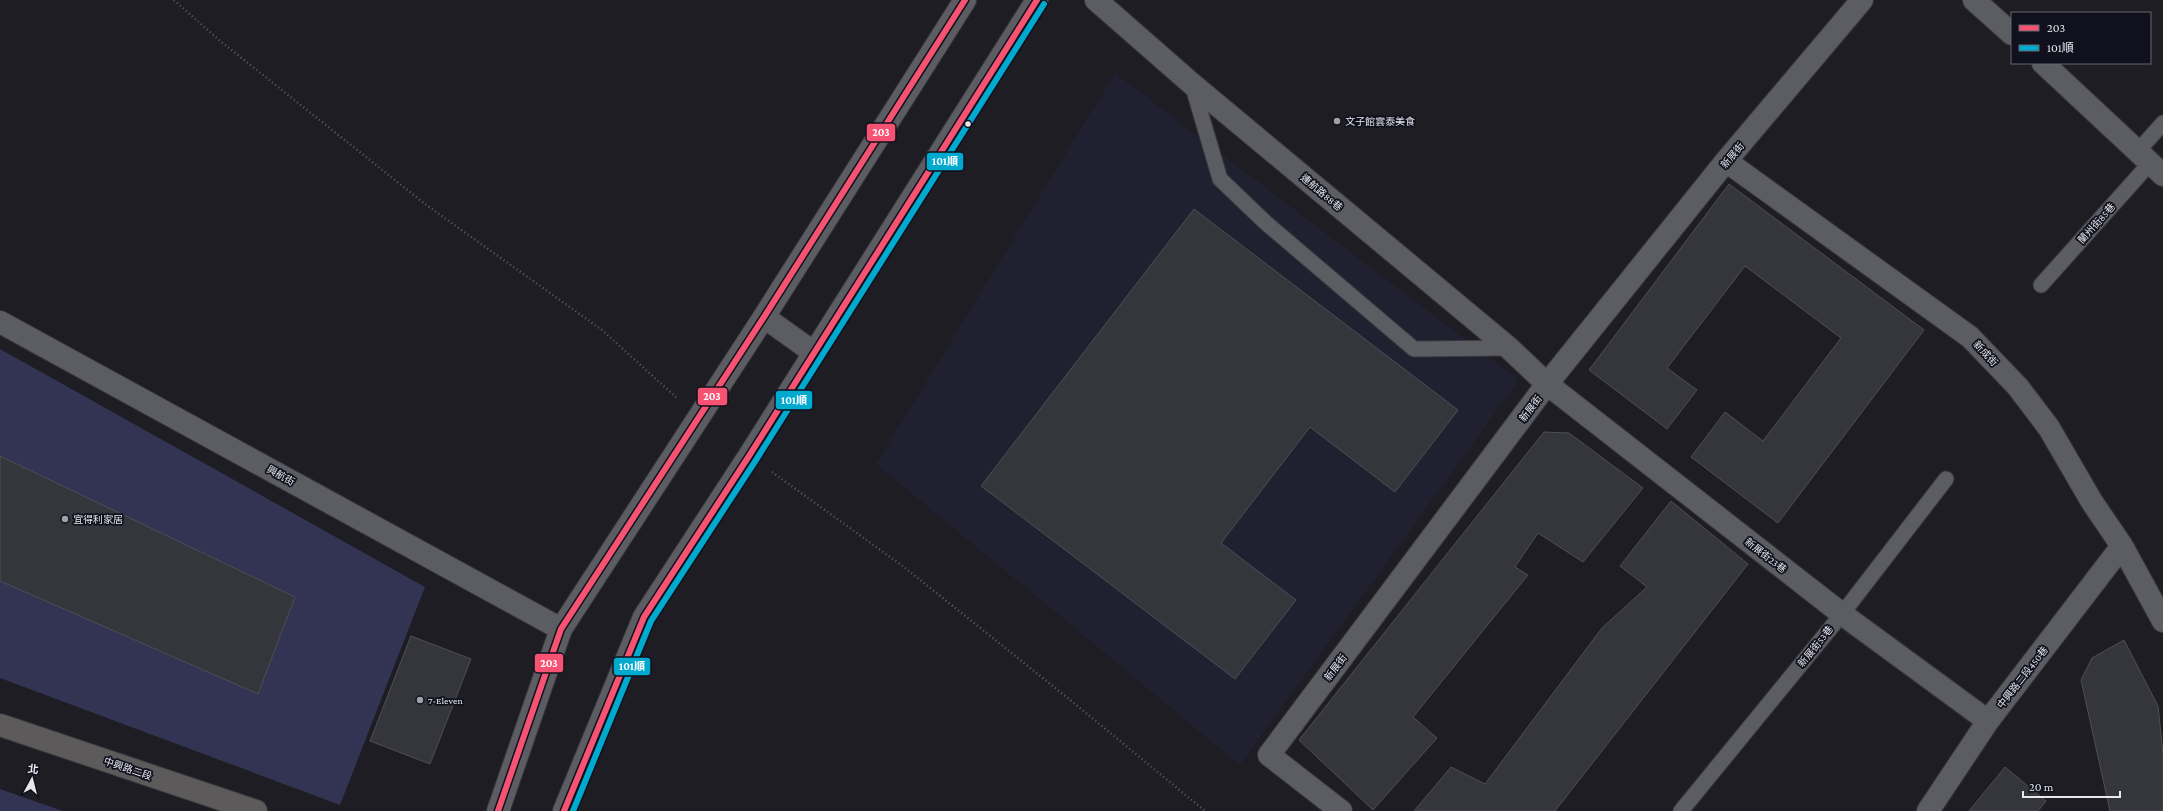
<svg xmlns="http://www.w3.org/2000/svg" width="2163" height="811" font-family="'Crimson Pro','Noto Sans TC',serif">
<rect width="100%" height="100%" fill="#1d1d23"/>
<path fill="#202031" d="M1115,73L1519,380L1240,765L876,464Z"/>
<path fill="#333353" d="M0,349L425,587L340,805L0,678Z
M0,789L63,811H0Z"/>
<path fill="#35353c" stroke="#4e4e54" d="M1729,184L1924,330L1778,523L1691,457L1725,412L1763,441L1841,338L1745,266L1667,368L1697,390L1667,429L1589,370Z
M1194,209L1458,410L1395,492L1310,427L1221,543L1296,600L1235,679L981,486Z
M1544,432L1569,433L1643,488L1583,562L1538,533L1515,567L1528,575L1413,717L1437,738L1373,810L1299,740Z
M0,456L295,597L258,694L0,581Z
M1671,501L1748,564L1555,811H1414L1451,767L1485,784L1602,628L1647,587L1620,566Z
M411,636L471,659L430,764L370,741Z
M2124,640L2158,706L2163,754V811H2110L2081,680L2092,658Z
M2005,767L2046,801L2038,811H1969Z"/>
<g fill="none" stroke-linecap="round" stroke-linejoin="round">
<defs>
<path id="service" d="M1192,84L1220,179L1266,223L1414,349L1509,348
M2139,150L2163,123
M2041,285L2151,162
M1681,811L1842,614L1946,479"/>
<path id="minor" d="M1096,0L1192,84L1509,348L1547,384L1842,614L1988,721
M1974,0L2012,34
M2043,63L2163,175
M1726,161L1970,337L2018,387L2049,428L2092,502L2122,546L2163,621
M0,322L561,629
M1341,811L1269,755L1547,384L1726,161L1862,0
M1928,811L1988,721L2122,546"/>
<path id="tertiary" d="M764,317L813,352
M498,811L561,629L764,317L965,0
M564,811L644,617L749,456L1037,0"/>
<path id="primary" d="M0,725L256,811"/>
</defs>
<use href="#service" stroke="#38383d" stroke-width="17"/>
<use href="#minor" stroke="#38383d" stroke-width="24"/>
<use href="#tertiary" stroke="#38383d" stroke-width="24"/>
<use href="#primary" stroke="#38383d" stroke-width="24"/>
<path stroke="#5c5c60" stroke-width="2.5" stroke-dasharray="1 3" stroke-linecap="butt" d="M174,0L219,40L425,204L602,330L678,399
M772,472L904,567L1069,699L1205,811"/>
<use href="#service" stroke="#5c5d62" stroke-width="15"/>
<use href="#minor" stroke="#5c5d62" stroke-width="22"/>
<use href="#tertiary" stroke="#5c5d62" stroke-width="22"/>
<use href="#primary" stroke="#5c5a5b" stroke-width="22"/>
<defs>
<path id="bus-1" d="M498,811L561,629L764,317L965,0
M564,811L644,617L749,456L1037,0"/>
<path id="bus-2" d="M573,811L651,621L756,460L1044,4"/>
</defs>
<use href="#bus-1" stroke="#11111d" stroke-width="9"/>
<use href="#bus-2" stroke="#11111d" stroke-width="9"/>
<use href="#bus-1" stroke="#f65372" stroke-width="6"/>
<use href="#bus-2" stroke="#00a9ce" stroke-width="6"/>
</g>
<g fill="#a0a0a8" stroke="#11111d" stroke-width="1.5">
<circle cx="1337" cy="121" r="4"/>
<circle cx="65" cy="519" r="4"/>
<circle cx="420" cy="700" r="4"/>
</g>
<circle fill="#e7e7f0" stroke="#11111d" stroke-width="1.5" cx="968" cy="124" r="3.5"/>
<g text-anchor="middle" stroke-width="3.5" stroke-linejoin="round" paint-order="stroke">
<g font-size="10" fill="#e7e7f0" stroke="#11111d" text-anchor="start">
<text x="1345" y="125">文子館雲泰美食</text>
<text x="73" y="523">宜得利家居</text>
<text x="428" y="704">7-Eleven</text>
</g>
<g font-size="10" fill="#e7e7f0" stroke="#11111d">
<text transform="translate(1732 155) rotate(-50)" y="4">新展街</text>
<text transform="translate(1322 192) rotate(40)" y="4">連航路88巷</text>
<text transform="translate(2096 223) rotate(-48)" y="4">蘭州街85巷</text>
<text transform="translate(1986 353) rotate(47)" y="4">新成街</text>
<text transform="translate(1530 408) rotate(-53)" y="4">新展街</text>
<text transform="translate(281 475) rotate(29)" y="4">興航街</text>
<text transform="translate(1766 555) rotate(38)" y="4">新展街23巷</text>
<text transform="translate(1815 646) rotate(-51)" y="4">新展街53巷</text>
<text transform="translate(1335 667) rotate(-53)" y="4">新展街</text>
<text transform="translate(2022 677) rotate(-52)" y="4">中興路二段450巷</text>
<text transform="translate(128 768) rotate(19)" y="4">中興路二段</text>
</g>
</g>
<g stroke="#11111d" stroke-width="1.5">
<rect x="866" y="123" width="30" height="19" rx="4" fill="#f65372"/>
<rect x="926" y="152" width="38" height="19" rx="4" fill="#00a9ce"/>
<rect x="697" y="387" width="31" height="19" rx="4" fill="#f65372"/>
<rect x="775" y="390" width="38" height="20" rx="4" fill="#00a9ce"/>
<rect x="534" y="653" width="30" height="20" rx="4" fill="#f65372"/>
<rect x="613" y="657" width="38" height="19" rx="4" fill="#00a9ce"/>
</g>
<g font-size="11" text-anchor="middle" font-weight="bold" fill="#fff">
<text x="881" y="136">203</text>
<text x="945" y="165">101順</text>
<text x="712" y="400">203</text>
<text x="794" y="404">101順</text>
<text x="549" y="667">203</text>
<text x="632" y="670">101順</text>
</g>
<rect x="2011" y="12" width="140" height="52" fill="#11111d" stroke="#676771"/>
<rect x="2019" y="25" width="20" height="6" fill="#f65372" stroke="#676771"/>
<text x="2047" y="32" font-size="12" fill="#e7e7f0">203</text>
<rect x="2019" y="45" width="20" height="6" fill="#00a9ce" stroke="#676771"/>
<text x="2047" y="52" font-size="12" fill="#e7e7f0">101順</text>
<g transform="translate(32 779) rotate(7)" stroke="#11111d" stroke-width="3" paint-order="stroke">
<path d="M0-3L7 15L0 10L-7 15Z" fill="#e7e7f0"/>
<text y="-6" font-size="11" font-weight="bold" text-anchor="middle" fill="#e7e7f0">北</text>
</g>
<path d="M2023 791v6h97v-6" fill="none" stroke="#e7e7f0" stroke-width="2"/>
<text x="2029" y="791" font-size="12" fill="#e7e7f0" stroke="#11111d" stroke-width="3" paint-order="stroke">20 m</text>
</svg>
